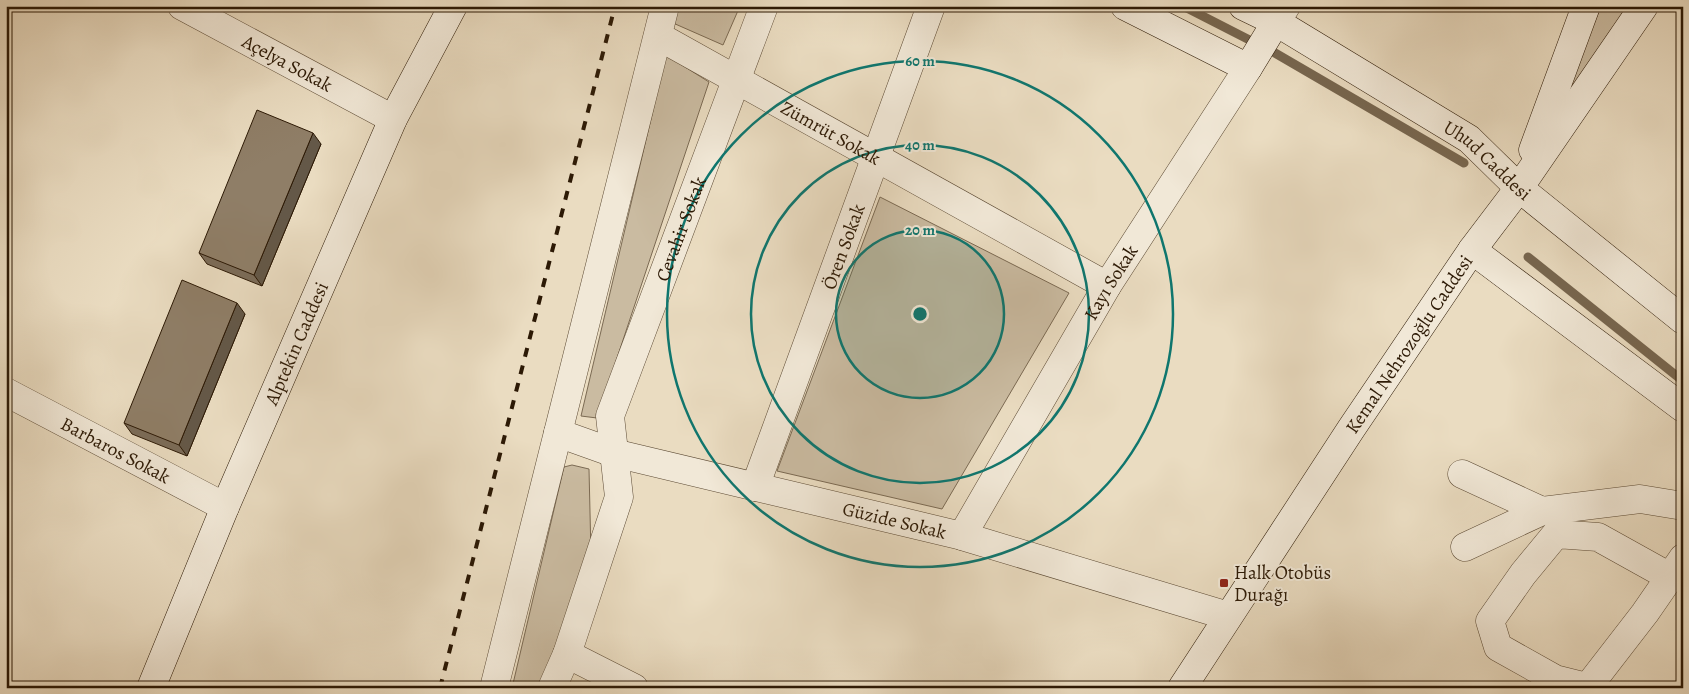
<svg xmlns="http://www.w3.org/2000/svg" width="1689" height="694" font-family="Alegreya,serif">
<rect width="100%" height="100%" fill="#eadcc1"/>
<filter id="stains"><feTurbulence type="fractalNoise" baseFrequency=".004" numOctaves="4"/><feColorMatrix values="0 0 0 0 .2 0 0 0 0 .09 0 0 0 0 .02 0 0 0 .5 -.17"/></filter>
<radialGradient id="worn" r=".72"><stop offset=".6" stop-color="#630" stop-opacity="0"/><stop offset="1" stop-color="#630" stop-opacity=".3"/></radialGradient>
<path fill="#cabba1" stroke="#7b6a53" d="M678,6H740L723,45L673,23Z
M1601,6H1639L1555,120Z
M666,55L709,82L597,418L581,416Z
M880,197L1069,293L942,509L777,471Z
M572,465L589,469L591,555L540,688H512L564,467Z"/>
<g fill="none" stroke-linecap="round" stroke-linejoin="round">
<path stroke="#77664f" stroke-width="9" d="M1183,6L1275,53L1464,163
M1528,257L1683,381"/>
<defs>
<g id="street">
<path id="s1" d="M182,6L393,119"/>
<path d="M1276,22L1286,6"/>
<path id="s2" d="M658,36L1107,286"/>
<path id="s3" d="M6,392L225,507"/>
<path id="s4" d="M558,433L614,453L962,536L1228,616"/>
<path d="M1462,474L1542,511"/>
<path id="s5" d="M755,487L931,6"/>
<path id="s6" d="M962,536L1107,286L1248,68"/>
<path d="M1465,547L1542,511L1640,499L1683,506"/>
<path d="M567,654L634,688"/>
<path d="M1587,687L1555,679L1498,647L1490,621L1523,574L1556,534L1598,537L1670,577"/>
<path d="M494,688L665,6"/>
<path id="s7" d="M552,688L567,654L619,497L610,416L764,6"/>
<path d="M1587,688L1645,613L1683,558"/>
</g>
<g id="secondary">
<path d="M1125,6L1248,68L1276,22"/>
<path id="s8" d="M1243,6L1276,22L1469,139L1519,188L1683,320"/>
<path d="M1533,150L1586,6"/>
<path d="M1472,250L1683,408"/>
<path id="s9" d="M151,688L225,507L393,119L453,6"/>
<path id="s10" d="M1182,688L1351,429L1472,250L1519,188L1644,6"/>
</g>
</defs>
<use href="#street" stroke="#5c4a34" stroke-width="29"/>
<use href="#secondary" stroke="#2c1905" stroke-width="29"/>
<use href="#street" stroke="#f1e8d7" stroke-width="28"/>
<use href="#secondary" stroke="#f1e8d7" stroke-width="28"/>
<path stroke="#2c1905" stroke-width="4" stroke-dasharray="9 9" stroke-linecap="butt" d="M440,688L615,6"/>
</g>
<path fill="#7b6c59" stroke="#2c1905" d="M321,144L262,286L207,264L199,253Z
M245,314L187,456L132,434L124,423Z"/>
<path fill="#645848" stroke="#2c1905" d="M313,133L321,144L262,286L254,275Z
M237,303L245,314L187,456L179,445Z"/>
<path fill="#8f7e67" stroke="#2c1905" d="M257,110L313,133L254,275L199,253Z
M182,280L237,303L179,445L124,423Z"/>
<circle cx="920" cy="314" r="84" fill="#0f766e" fill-opacity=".12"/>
<g fill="none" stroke="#0f766e" stroke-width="2.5">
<circle cx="920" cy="314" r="84"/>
<circle cx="920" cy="314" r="169"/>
<circle cx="920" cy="314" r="253"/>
</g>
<rect fill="#8f2418" stroke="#f1e8d7" stroke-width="2" x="1219" y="578" width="10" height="10" rx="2.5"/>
<g text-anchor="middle" stroke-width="4" stroke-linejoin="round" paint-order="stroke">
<g font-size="19" fill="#2c1905" stroke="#f1e8d7">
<text dy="7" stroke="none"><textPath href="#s1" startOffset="120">Açelya Sokak</textPath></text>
<text dy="7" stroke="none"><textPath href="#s2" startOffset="198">Zümrüt Sokak</textPath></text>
<text dy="7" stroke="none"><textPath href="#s8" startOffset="290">Uhud Caddesi</textPath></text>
<text dy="7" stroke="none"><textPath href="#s7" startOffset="484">Cevahir Sokak</textPath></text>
<text dy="7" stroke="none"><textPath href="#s5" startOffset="256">Ören Sokak</textPath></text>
<text dy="7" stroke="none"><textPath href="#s6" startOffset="294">Kayı Sokak</textPath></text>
<text dy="7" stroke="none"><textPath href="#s9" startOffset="374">Alptekin Caddesi</textPath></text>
<text dy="7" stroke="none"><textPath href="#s10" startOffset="412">Kemal Nehrozoğlu Caddesi</textPath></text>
<text dy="7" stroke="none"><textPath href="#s3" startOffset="124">Barbaros Sokak</textPath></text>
<text dy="7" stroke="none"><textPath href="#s4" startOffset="348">Güzide Sokak</textPath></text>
</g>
<g font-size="19" fill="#2c1905" stroke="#f1e8d7" text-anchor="start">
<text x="1234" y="579">Halk Otobüs<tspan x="1234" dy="22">Durağı</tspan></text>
</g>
</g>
<circle cx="920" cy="314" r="8" fill="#0f766e" stroke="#f1e8d7" stroke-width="2.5"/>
<g font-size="15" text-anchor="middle" font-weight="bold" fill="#0f766e" stroke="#f1e8d7" stroke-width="4" stroke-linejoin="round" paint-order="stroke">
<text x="920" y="66">60 m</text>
<text x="920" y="150">40 m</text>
<text x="920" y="235">20 m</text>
</g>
<rect width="1689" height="694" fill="none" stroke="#eadcc1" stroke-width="25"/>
<rect x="8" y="8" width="1674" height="679" fill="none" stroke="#2c1905" stroke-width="2.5"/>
<rect x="12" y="12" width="1664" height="669" fill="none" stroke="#2c1905"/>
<rect width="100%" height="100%" filter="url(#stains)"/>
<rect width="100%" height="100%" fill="url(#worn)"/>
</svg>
